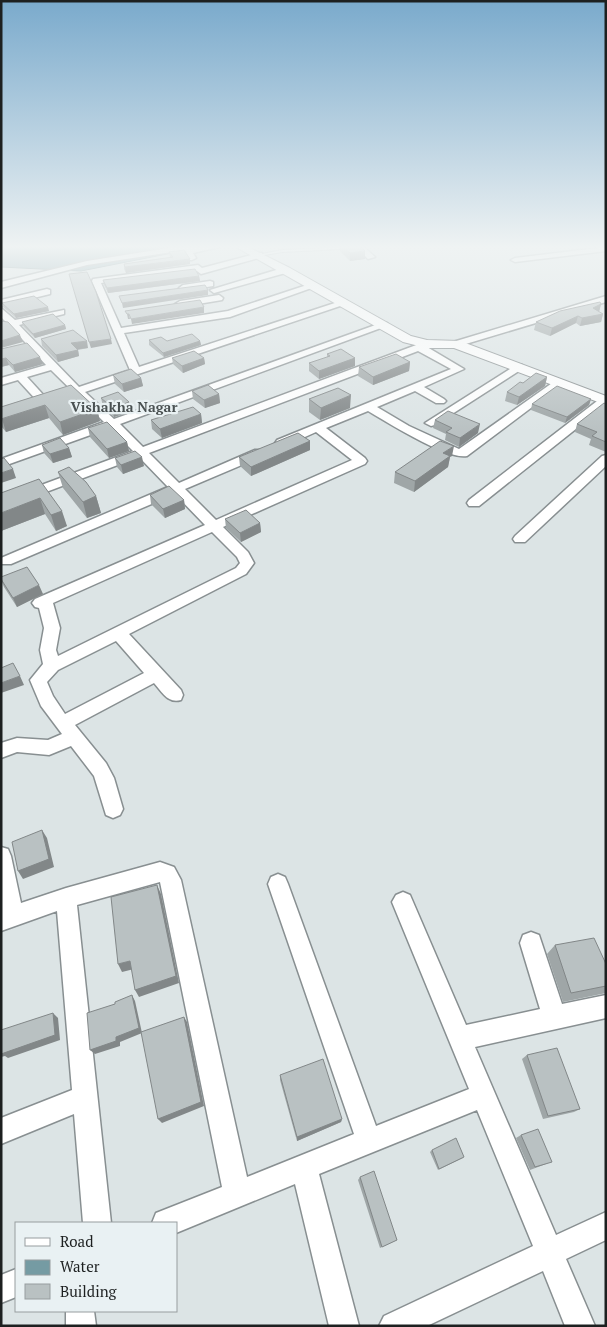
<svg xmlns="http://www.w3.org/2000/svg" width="607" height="1327" font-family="'PT Serif',serif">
<rect width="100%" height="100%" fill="#dce4e5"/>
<path fill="#759ba3" stroke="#5b767c" d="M1,247H202L81,271L1,267Z"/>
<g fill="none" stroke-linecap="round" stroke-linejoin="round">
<defs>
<path id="service" d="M344,247H355L341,249L282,252L259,256L257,255L282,250Z"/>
<path id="minor" d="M175,247H219L193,253L196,258L192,260H189L185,250L87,265L1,288V282L87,261Z
M356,247H364L375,257L368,259Z
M606,247V251L515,262L511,260L515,258Z
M259,253H262V257L201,274L197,271L101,283L121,328L228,311L310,284L317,286L230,317L124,333L139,367L341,301H347L349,303L85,392L114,419L381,323H387L389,325L120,424L143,447L427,341L432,344L427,347L464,369L424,387L444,399L446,401L444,403H436L415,391L377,407L409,426L459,449L555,381H563L564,383L467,456C447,460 387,422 368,411L326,428L365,458L367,461L365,464L223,527L248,552L254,563L246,574L129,634L181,690L183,695L181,700C168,704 162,692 154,683L75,725L106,763L114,778L123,809L120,815L113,818L106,815L94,776L71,746L49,755L17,752L1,758V743L17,738L48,740L62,734L41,706L30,680L43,664L40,650L44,628L39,608L35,607L32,603L35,599L205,525L175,494L11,564H1V558L168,487L139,457L1,509V500L133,451L110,428L1,467V459L104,422L51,370L27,377L48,400L50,402L48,404H40L18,380L1,385V378L46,365L11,327H3V323L6,322L1,317V308L15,320L64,310V314L19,325L79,387L130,370L92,281L93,279L198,265L202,268ZM418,351L451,369L277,440L275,443L281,447L285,446L316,432L352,460L216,520L185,489L263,456L265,453L263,450H255L179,483L149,453ZM212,532L237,557L240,563L236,568L58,656L56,650L60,628L53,603ZM116,641L144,673L65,714L53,696L47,682L58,670Z
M286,267L290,270L289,272L214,293L210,290Z
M210,281L213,282V286L183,291L179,288L183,285Z
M47,289L50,290V294L1,306V300Z
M219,295L223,298L222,300L180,307L175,304L180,301Z
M606,296V302L459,346H453L451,344L453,342Z
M518,364L522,365L523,367L522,369L435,425L431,426L425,423Z
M606,397V405L479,506H469L467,503L469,500L601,398Z
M606,455V466L525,542H515L513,539L515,536L602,456Z
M1,847L8,849L11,856L21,903L66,888L160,862L174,867L181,880L247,1177L354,1134L268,884L271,877L278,874L285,877L288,884L376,1126L469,1089L392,902L396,895L403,892L410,895L466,1025L540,1009L520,943L523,935L531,932L539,935L562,1004L606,995V1018L475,1047L556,1235L606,1212V1240L566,1259L595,1326H565L543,1271L427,1326H379L384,1316L533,1246L477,1110L319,1174L359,1326H329L295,1184L176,1233V1223H152L156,1213L222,1187L160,882L77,905L111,1223H83L74,1114L1,1144V1118L72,1090L57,911L1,931Z
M16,1269V1297L1,1303V1275Z
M66,1311H94L96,1326H66Z"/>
<path id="tertiary" d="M236,247H248L290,268L411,336L427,340L460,341L606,396V405L454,348H427L403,342Z"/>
</defs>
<use href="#service" stroke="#888f91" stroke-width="2"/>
<use href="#minor" stroke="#888f91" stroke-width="3"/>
<use href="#tertiary" stroke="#888f91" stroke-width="2"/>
<use href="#service" fill="#fff" fill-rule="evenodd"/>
<use href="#minor" fill="#fff" fill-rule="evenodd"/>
<use href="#tertiary" fill="#fff" fill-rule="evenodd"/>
</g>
<path fill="#9fa6a7" d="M340,247H361L365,251V259L350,261L340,251Z
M169,252L190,264L126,273L124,269V264L170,258Z
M199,276L200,281L108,293L104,285L103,280Z
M2,303L49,311L16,318L3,307Z
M601,304L599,312L603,314L601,322L580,326L576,323L550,336L534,330L536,322Z
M22,322L65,325L66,329L35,338L23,326Z
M41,339L88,348L78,350L79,356L58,362L42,346Z
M149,340L167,341H200L201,345L164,357L149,345Z
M1,349L43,364L15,372L9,365L1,367Z
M327,354L355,358V366L319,379L309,371V363L327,358Z
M172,358H204L205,364L183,373L173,364Z
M410,362L409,371L373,385L358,376L359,367Z
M113,375L141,378L143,386L124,392L115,384Z
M547,377L545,386L517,405L505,401L507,392L523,383Z
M71,385L97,409L100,421L63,435L49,418L6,432L1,426V407Z
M192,391L219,394L220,403L205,408L193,399Z
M101,398L129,402L131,411L114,417L103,406Z
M309,399L350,408L320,420L309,412Z
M591,399L589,405L565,423L531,410L532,404Z
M606,404V452L589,445L591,439L575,432L577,424Z
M201,414L202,423L162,438L152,429L151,420Z
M435,420L478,433L459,447L445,440L446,434L433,428Z
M88,428L127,442L129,451L109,458L90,437Z
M310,441V450L251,476L240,466L239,457Z
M42,445L69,448L72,457L53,463L44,453Z
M452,456L450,457L448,467L414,492L394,483L395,472Z
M115,458L144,466L123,474L117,467Z
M58,472L96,496L101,513L87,518L63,488Z
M39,479L67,526L56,531L45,514L1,531Z
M150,495L184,500L185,509L165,518L151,504Z
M225,519L260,523L261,532L241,542L226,528Z
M1,580L43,594L17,607L4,587Z
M555,945L606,964V993L563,1002L547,954Z
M527,1055L580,1109L574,1112L543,1119L522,1059Z
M280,1075L342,1119L341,1122L297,1141L280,1080Z
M521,1135L546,1164L530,1170L516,1138Z
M432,1150L463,1158L438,1170L430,1152Z
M360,1177L397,1240L380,1248L358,1180Z"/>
<path fill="#828788" d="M365,251V259L350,261V253Z
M190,259V264L126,273L125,267Z
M199,276L200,281L108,293L107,288Z
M208,290V295L123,308L122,303Z
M601,304L599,312L593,308Z
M48,307L49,311L16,318L14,314Z
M204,307V313L132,324L131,319Z
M127,314H129L130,319H128Z
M603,314L601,322L580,326L582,318Z
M578,316L576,323L550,336L552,328Z
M65,325L66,329L35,338L33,334Z
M20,335L23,342L1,348V341Z
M111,339L112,344L91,348L89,342Z
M87,341L88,348L72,350L71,343Z
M200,341L201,345L164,357L163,353Z
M78,350L79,356L58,362L56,355Z
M40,357L43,364L15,372L13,365Z
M6,358L9,365L1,367V359Z
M204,358L205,364L183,373L182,366Z
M355,358V366L319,379V371Z
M410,362L409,371L373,385V377Z
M547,377L545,386L517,405L519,397Z
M141,378L143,386L124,392L122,384Z
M219,394L220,403L205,408L204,400Z
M351,395L350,408L320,420L321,408Z
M591,399L589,405L565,423L567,417Z
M129,402L131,411L114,417L113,408Z
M45,405L49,418L6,432L2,419Z
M97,409L100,421L63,435L60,422Z
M201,414L202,423L162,438L160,429Z
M480,424L478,433L459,447L460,438Z
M310,441V450L251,476V467Z
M127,442L129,451L109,458L107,449Z
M454,446L452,456L450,457L448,467L414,492L415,481L443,453Z
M69,448L72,457L53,463L50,454Z
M142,457L144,466L123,474L121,465Z
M13,469L16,478L1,483V473Z
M96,496L101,513L87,518L83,502Z
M40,498L45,514L1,531V513Z
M184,500L185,509L165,518L163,509Z
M62,511L67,526L56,531L51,515Z
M260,523L261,532L241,542L240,533Z
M39,585L43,594L17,607L13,598Z
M20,676L24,685L1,693V683Z
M42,830L47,838L54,867L23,879L18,871Z
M157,885L161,894L179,983L139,997L135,990Z
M130,961L134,969L122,972L118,964Z
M132,995L135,1001L142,1033L120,1042V1046L95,1054L90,1050L116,1037Z
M53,1013L58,1018L60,1040L8,1058L5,1056L1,1057V1050Z
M184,1017L187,1022L204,1106L162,1123L158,1119Z
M342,1119L341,1122L297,1141V1137Z"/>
<path fill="#b9c1c2" stroke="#828788" d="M343,247H361L365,251L350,253Z
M184,250L190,259L125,267L124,264L173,257L169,252Z
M195,269L199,276L107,288L103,280Z
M87,272L96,292L111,339L89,342L69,274Z
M205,285L208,290L122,303L119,296Z
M34,296L48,307L14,314L2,303Z
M200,300L204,307L131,319L129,314H127L125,311Z
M600,302L601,304L593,308L603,314L582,318L578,316L552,328L536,322L560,311Z
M53,314L65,325L33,334L22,322Z
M1,321L8,322L20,335L1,341Z
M73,330L87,341L71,343L78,350L56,355L41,339Z
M192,334L200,341L163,353L149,340L161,337L167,341Z
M27,343L40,357L13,365L6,358L1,359V349Z
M341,349L355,358L319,371L309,363L330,356L327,354Z
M194,351L204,358L182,366L172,358Z
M396,354L410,362L373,377L359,367Z
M131,369L141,378L122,384L113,375Z
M536,373L547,377L519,397L507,392L520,382L523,383Z
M71,385L97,409L60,422L45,405L1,419V407Z
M208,385L219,394L204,400L192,391Z
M557,386L591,399L567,417L532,404Z
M338,388L351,395L321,408L309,399Z
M118,392L129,402L113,408L101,398Z
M604,403L606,404V442L592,436L597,432L577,424Z
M193,407L201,414L160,429L151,420Z
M448,411L480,424L460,438L446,432L452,428L435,420Z
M107,422L127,442L107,449L88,428Z
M298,433L310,441L251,467L239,457Z
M60,438L69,448L50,454L42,445Z
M440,441L454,446L443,453L450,456L415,481L395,472Z
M135,451L142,457L121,465L115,458Z
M4,458L13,469L1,473V459Z
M69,467L86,482L96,496L83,502L58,472Z
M39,479L62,511L51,515L40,498L1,513V493Z
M169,486L184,500L163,509L150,495Z
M246,510L260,523L240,533L225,519Z
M27,567L39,585L13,598L1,579V577Z
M13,663L20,676L1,683V668Z
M42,830L49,859L18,871L12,842Z
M157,885L176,976L135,990L130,961L118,964L111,897Z
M594,938L606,964V986L571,993L555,945Z
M132,995L139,1028L116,1037V1041L90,1050L87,1013L115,1004V1002Z
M53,1013L55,1035L1,1054V1030Z
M184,1017L201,1102L158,1119L141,1032Z
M557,1048L580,1109L548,1116L527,1055Z
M323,1059L342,1119L297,1137L280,1075Z
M538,1129L552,1162L535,1167L521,1135Z
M456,1138L464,1157L439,1169L432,1150Z
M374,1171L397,1240L382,1247L360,1177Z"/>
<linearGradient id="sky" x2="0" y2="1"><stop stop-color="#7aaacc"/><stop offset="0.57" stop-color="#eff3f3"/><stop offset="1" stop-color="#eff3f3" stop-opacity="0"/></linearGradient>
<rect width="607" height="433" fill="url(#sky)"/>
<g text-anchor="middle" stroke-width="4.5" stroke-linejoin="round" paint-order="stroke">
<g font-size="14" font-weight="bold" fill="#495051" stroke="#e9f1f3">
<text x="124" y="412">Vishakha Nagar</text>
</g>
</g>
<rect width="607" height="1327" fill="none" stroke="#1d2020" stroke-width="5"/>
<rect x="15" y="1222" width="162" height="90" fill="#e9f1f3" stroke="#979d9f"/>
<rect x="25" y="1238" width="25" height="8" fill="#ffffff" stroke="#979d9f"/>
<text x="60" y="1247" font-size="15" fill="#1d2020">Road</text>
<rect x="25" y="1260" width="25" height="15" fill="#759ba3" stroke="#979d9f"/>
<text x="60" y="1272" font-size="15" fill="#1d2020">Water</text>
<rect x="25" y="1284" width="25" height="15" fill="#b9c1c2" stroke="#979d9f"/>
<text x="60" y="1297" font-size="15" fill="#1d2020">Building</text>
</svg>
